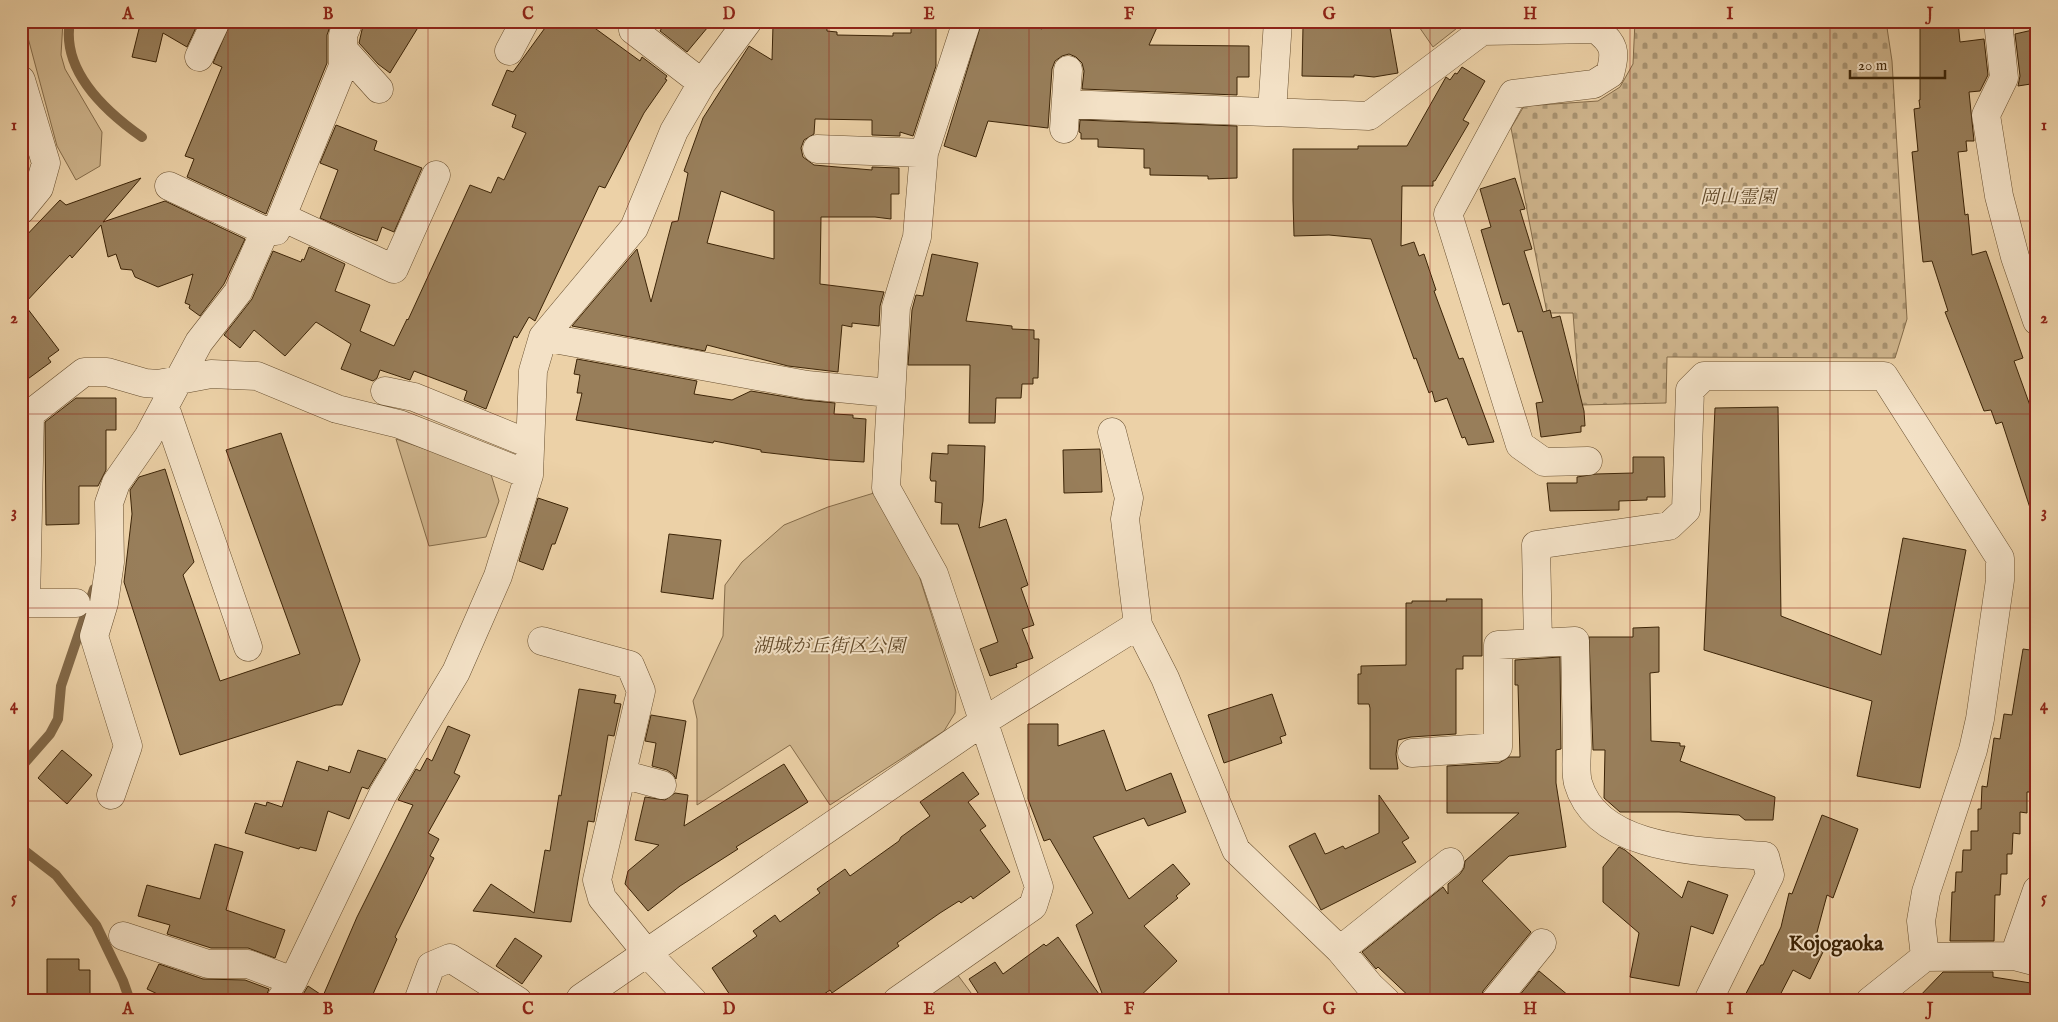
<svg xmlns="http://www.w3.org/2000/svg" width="2058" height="1022" font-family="'IM FELL English','Noto Serif JP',serif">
<defs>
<pattern id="cemetery-stones" width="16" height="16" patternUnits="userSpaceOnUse" patternTransform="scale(1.25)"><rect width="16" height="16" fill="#ceb48c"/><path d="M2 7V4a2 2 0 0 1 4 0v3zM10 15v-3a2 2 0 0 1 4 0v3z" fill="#a89270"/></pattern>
</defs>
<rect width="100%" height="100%" fill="#ecd1a7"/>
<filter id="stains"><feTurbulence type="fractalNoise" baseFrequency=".004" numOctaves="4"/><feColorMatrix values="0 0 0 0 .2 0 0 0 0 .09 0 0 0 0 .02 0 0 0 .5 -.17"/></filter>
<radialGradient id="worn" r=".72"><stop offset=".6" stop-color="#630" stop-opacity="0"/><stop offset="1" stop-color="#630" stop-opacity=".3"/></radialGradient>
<path fill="#ceb48c" stroke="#856c4a" d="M30,21H63L61,55L65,69L102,132L100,166L76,180L57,146L27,34Z
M1415,21H1466L1433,47Z
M396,439L490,471L499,501L486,537L429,546Z
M874,493L917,569L956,692L955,713L944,731L830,805L790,745L697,805V719L693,701L723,636L725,585L742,562L784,525L828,507Z
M957,974L977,1001H918Z"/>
<path fill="url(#cemetery-stones)" stroke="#856c4a" d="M1635,21H1886L1892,61L1907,319L1895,358L1667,357L1666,403L1580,405L1573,313H1547L1511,128L1524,106L1598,101L1620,87L1633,64Z"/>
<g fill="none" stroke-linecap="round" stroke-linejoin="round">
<path stroke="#826847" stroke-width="10" d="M70,21C61,70 105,111 142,137
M21,767L50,734L58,719L61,686L94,589
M21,848L56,875L96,925L123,981L130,1001"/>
</g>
<path fill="#987e5a" stroke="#3c2407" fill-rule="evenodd" d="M141,21H199L187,47L163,33L156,62L132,57Z
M231,21H332L327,35V63L266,214L187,177L194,159L185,156L222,67L213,63Z
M364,21H422L390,73L378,64L359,43Z
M550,21H585L640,61L642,57L667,76L665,79L667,80L644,113L605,188L599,186L535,321L529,317L517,338L514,336L486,409L464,400L467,391L414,371L410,380L380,370L377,378L373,381L341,369L351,344L316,322L285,356L254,330L240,348L224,335L252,299L273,251L301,262L302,259L304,260L309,247L345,264L335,291L370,305L360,331L394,346L407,319L408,320L470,185L491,193L498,177L504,180L526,133L512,127L516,115L492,105L507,70L513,72Z
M666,21H713L687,52L660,31Z
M982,21H1016L1042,29L1043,21L1159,23L1149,45L1249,46V77H1237V95L1082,89L1084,71L1082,63L1076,57L1069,54L1062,56L1055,61L1052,69L1048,128L988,121L976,157L944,146Z
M1920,21H1958L1960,42L1984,39L1988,75L1980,91L1969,92L1974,141H1966L1967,151L1958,152L1965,215L1968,214L1972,255L1986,251L2023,358L2014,361L2037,425V514H2032L2002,422L1996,424L1991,410L1984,411L1945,312L1948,311L1932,261L1923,262L1912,152L1918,151L1914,109L1920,108L1919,100H1920Z
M773,25H827V31L837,32V35L893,36V33H911V27L936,28V66L913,136L900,132V136L872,135V120L815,119L814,134L804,140L801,148L803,157L814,165L872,170V167L899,168V194H891V219L875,217H821L820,284L884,292L880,306L879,326L852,323V327L842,325L838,372L788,366L707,345L705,351L572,326L637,249L651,302L672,222L678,221L688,173L684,171L703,118L749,46L772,60ZM721,191L774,211V259L707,243Z
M1303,26L1390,28L1398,73L1374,77L1354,75V77L1302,76Z
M2037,29V83L2018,86L2020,76L2015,34Z
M1462,67L1485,81L1463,120L1469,123L1435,181H1433V186H1402L1401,246L1414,242L1419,256L1424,254L1436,290L1434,291L1459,359L1463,358L1494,442L1468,445L1465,437L1462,438L1447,398L1435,402L1432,391L1429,393L1416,358L1414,359L1371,239L1329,235L1294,236L1293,200V149H1358V146H1407L1446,77L1450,80L1455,73L1457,74Z
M1080,120L1237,126V178L1208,179V176L1150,175V168H1144V149L1098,147V139H1081V133L1079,132Z
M336,125L377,141L374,150L422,168L394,232L382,227L377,241L357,234L320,218L338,170L320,163Z
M141,178L103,222L165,201L245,239L224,284L200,316L189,308L190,305L185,303L193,274L158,287L135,277L132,270L121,269L116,254L108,257L101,225L72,258L70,255L24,304L59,350L48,358L51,362L21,384V241L60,200L66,205Z
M1515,178L1525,209L1520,210L1532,249L1524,251L1543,312L1550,310L1552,318L1560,316L1584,411L1585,426H1581V432L1541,437L1536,403L1543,402L1522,331L1518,332L1509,303L1503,305L1481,230L1491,227L1480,189Z
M932,254L978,263L966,321L1012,326V329L1034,330V339H1039L1038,378H1033V384H1022L1021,398H996L995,423H969L970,365H908L912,310L916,295L923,296Z
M577,359L697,381L694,394L732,400L751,391L804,400L835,403L834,414L853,415V418L866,419L864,462L831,460L761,452V450L714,441L713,443L576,420L582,393H577L580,375L574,374Z
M76,398H116V430H106V470L98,486H79V524L46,525L45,422Z
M1778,407L1781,616L1881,655L1903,538L1966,550L1920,788L1857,776L1872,701L1704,650L1715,408Z
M281,433L360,660L342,705H336L180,755L124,582L132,514L130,490L139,477L165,469L194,562L183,575L220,681L300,654L226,450Z
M948,445L985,446L983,501L979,528L1006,519L1028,585L1021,588L1034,625L1022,629L1033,658L1016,664L1017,667L990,676L980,649L998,642L958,524H941L942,503L935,502L936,481H931L930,478L932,453L948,454Z
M1100,449L1102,492L1064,493L1063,450Z
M1633,457H1664L1665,497H1647V500L1619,501V510L1550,511L1547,483H1577V477L1596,474L1633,473Z
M538,498L568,508L555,544H552L543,570L519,561Z
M669,534L721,540L713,599L661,592Z
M1446,599H1482V656H1463V669H1456V734L1411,737L1398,740L1396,754L1398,769H1370V708L1369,704H1358V674H1361V666L1406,665V603H1412V601H1447Z
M1659,627V672L1650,673L1651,741L1680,743V746H1685L1680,761L1775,797L1773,820H1745L1739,815L1679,812H1620L1604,798L1605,750H1593L1589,637H1633V628Z
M2023,649L2037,651V738H2034L2033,792H2027V813L2020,812V834L2013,833L2012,854H2007V874H2001L2000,895H1995L1994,941H1950L1952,892H1955L1956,872H1962L1963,850H1971V831H1978V809H1981L1982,786L1987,787L1994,738L2000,739L2004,714L2012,715Z
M1560,657L1561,749L1556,750V783L1566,847L1509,856L1482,881L1531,932L1483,991L1480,1001H1414L1378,967L1376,969L1362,952L1443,887L1448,894V884L1460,874L1464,868L1465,861L1519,813H1447V766L1499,763L1509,757H1520L1518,685H1515V660Z
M579,689L616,695L614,703L621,704L614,736L608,735L594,822L588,821L571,922L473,911L491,884L534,913L545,850L550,851L559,795L561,796Z
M1272,694L1286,735L1280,737L1282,743L1224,763L1208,715Z
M651,715L686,721L676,779L673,774L667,770L652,766L656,743L645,741Z
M1028,724H1058V746L1104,730L1126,791L1171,773L1186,812L1148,826L1144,818L1093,837L1129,899L1173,864L1190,884L1176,896L1178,898L1144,926L1177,961L1135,1001H1105L1076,925L1093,913L1050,839L1044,841L1028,799Z
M448,726L470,735L454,773L460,776L428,833L439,839L430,856L434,858L395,937L397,939L370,1001H299L308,986L323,996L357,917L413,805L398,800L416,769L420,771L427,758L432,761Z
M62,750L92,775L67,804L38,778Z
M358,750L386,759L368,789L362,787L349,819L328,811L316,851L300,847L299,849L245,833L255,803L266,806L267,802L282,807L297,761L328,771L329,766L350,773Z
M784,764L808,802L736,847L738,849L680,886L648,911L625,884L628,871L659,845L635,840L645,797L665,800L675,793L688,795L684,826Z
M963,772L979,794L968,802L986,826L980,830L1010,872L973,899L971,896L961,903L959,901L940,913L897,943L899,946L832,993L830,990L814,1001H734L712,968L757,936L753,931L775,915L780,922L820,893L817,889L845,869L850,876L899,841L901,837L930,816L920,802Z
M1379,795L1409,838L1402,842L1416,862L1321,910L1289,846L1315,833L1325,854L1328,853L1343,846L1345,849L1379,833Z
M1822,815L1858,829L1833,898L1827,895L1813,947L1823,952L1810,979L1793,970L1777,1001H1742L1761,965H1763L1781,927L1789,893L1792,894Z
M215,844L243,852L226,910L285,930L275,958L248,948H211L167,934L170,925L138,916L147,885L200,899Z
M1619,847L1625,850L1682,898L1688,881L1728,895L1713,934L1691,926L1679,986L1630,977L1639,933L1603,902V867Z
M1058,937L1104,1001H968L978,993L969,979L995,962L1003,974L1044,944L1046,946Z
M515,938L542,956L522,984L496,966Z
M47,959H79V970H90V1001H47Z
M159,964L203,979L245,980L269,989L264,1001H172L147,989Z
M1539,971L1575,1001H1515Z
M1943,972H1993V977L2037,984V1001H1915Z"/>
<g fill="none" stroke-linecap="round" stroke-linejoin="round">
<defs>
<path id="minor" d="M640,21L633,30L702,83
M1998,21L2004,78L1986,115L1999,196L2015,257L2037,321
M343,49L379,89
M509,51L525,21
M199,57L216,21
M21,80L46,163L39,188L21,210
M1066,104L1369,116L1482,31L1596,29C1615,44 1616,51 1610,74L1594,84L1513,94L1448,214L1520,445L1544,462L1588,461
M1272,112L1278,21
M1064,129L1068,70
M817,149L924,153
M169,186L265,231
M282,217L394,269L436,175
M543,337L807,385L890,393
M385,391L414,397L530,444
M165,407L248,647
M1112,432L1129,498L1125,519L1138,625L1165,678L1236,850L1340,950L1370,986L1386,1001
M76,603H26L30,414L84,372H107L145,383L158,384L211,374L257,376L337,409L399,424L529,475
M542,641L630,665L641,691L597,880L602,898L646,952L693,1001
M1538,643L1536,545L1669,526L1686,510L1690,390L1704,376H1884L2000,558V580L1980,719L1973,750L1926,892L1921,921L1925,957
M1412,753L1498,747V645L1575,641C1576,676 1576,710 1577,745C1577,756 1575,772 1578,783C1598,853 1707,851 1765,856L1770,875L1708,1001
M622,774L662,785
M111,795L128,746L94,636L104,603L110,562L109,503L116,483L148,437L199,342L238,292L265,231H276L343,66V35L349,21
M123,936L208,964H248L293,981
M1340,950L1450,862
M2014,956L2037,890
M280,1001L293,981L383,794L456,672L498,576L529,475L533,371L543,337L634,228L674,131L702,83L748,21
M418,1001L431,966L450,958L518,1001
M579,1001L581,998L984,721L1138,625
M897,1001L1033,906L1039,887L934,574L886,488L896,307L917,237L924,153L967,21
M1495,1001L1542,943
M1870,1001L1925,957L2014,956L2037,962"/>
</defs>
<use href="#minor" stroke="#684f2f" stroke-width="29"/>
<use href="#minor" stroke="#f3e1c6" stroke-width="28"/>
</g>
<path fill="none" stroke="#8f2418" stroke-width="1" stroke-opacity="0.55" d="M228,21V1001M428,21V1001M628,21V1001M829,21V1001M1029,21V1001M1229,21V1001M1430,21V1001M1630,21V1001M1830,21V1001M21,221H2037M21,414H2037M21,608H2037M21,801H2037"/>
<g text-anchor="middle" stroke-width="4" stroke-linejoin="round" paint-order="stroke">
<g font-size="19" font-style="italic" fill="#604828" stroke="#f3e1c6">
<text x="1738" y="203">岡山霊園</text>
<text x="829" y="652">湖城が丘街区公園</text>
</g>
<g font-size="21" font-weight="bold" fill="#3c2407" stroke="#f3e1c6">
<text x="1836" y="950">Kojogaoka</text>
</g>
</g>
<rect width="2058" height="1022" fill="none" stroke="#ecd1a7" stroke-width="55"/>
<path d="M1850 70v8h95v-8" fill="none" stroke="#3c2407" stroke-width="2.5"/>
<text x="1858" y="70" font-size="15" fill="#3c2407" stroke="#f3e1c6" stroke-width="4" paint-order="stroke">20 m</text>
<rect x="28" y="28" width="2002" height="966" fill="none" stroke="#8f2418" stroke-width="2"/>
<g font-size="16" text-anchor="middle" font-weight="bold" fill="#8f2418">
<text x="128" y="19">A</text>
<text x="328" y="19">B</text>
<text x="528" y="19">C</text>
<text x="729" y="19">D</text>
<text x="929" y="19">E</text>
<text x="1129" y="19">F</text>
<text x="1329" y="19">G</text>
<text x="1530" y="19">H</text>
<text x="1730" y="19">I</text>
<text x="1930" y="19">J</text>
<text x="14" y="130">1</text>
<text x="2044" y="130">1</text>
<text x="14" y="323">2</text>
<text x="2044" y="323">2</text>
<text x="14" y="517">3</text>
<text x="2044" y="517">3</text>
<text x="14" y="710">4</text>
<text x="2044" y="710">4</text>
<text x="14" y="903">5</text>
<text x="2044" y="903">5</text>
<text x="128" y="1014">A</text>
<text x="328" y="1014">B</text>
<text x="528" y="1014">C</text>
<text x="729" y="1014">D</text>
<text x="929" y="1014">E</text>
<text x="1129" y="1014">F</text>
<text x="1329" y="1014">G</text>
<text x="1530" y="1014">H</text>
<text x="1730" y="1014">I</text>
<text x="1930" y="1014">J</text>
</g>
<rect width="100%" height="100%" filter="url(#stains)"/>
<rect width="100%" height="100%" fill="url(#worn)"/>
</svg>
